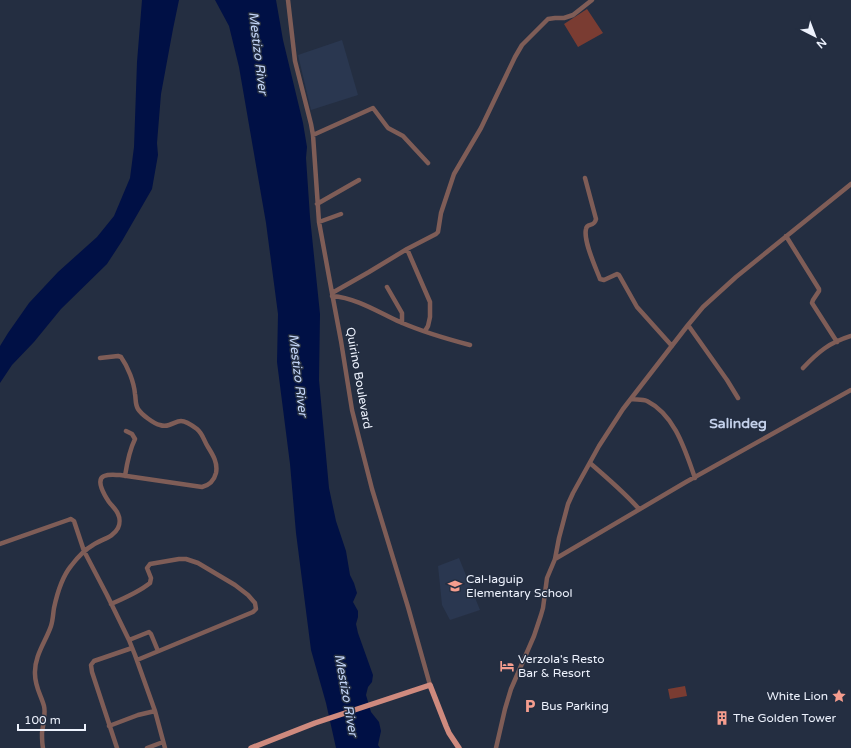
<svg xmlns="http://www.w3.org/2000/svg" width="851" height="748" font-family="'Varela Round',sans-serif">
<rect width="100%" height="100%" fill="#242e41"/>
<path fill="#2a3750" d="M342,40L358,95L311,110L298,55Z
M459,558L480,610L450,620L442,605L438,566Z"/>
<path fill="#7a3c32" d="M587,9L603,33L578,47L564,24Z
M685,686L687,696L670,699L668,689Z"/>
<path fill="#001045" d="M142,0H179L173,29L161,94L157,143L158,155L152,189L122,241L107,264L61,309L34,342L12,365L0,383V346L8,333L29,303L58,272L97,237L114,216L130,178L134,147L137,62Z
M215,0H276L283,40L303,123L307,147L306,158L310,217L320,314L319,380L329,488L336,521L346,551L350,575L354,583L357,593L353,602L358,611V617L356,624L358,633L373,675L372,682L368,687L366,695L371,712L379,722L381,731L378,745L380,748H336L326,703L311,650L296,533L290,464L277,362L278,314L266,223L239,67L229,26Z"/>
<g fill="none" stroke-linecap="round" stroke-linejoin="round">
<path stroke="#7f5d57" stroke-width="4.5" d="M288,0L295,61L311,124L313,135L319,222L332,293L341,341L352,410L360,442L372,489L408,607L430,685
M313,135L373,108L388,128L403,136L428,163
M585,178L596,219C594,228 587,222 586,229C583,241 596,268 600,279L604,280L617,274L619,275L637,307L672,346
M317,204L359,180
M319,222L341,214
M786,236L819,289V291L813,300L812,303L837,342
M407,249L430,302V317L428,326L425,331
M387,287L402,313V323
M332,293L369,272L407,249L436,234L438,232L441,213L454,174L481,128L515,57L522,45L548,19L555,18H564L573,15L592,0
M332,296C357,298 378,312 400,322C423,332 447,339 470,345
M688,325L727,380L738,398
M803,368C819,351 829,343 851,336
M631,399C636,400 642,399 647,401C675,415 685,450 695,478
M590,463C607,478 624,492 639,509
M125,476C127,463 129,451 135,439L132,434L126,431
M0,544L68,520L71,519L74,521L84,551L107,595L129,640L135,655L155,711L165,748
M555,559L686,482L851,390
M111,604C125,598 139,592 150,583L151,578L147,568L150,564L179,559H186L198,563L235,585L248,595L255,603L256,609L253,612L137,660
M129,640L149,632L151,634L158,651
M109,726L138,715L155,711
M43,748C42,743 42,738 42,733C43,724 46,714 44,706C41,695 35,687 35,674C34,656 46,641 51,626C53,620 53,614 54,608C57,594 62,577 71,566C77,558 84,550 93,545C101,539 113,538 118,528C120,524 120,518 118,514C116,509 112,506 109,502C105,496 95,480 104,476C109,474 115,475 120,475L202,487C210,485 214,481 216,473C218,463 213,455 208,447C204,441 203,434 197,429C193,426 186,421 181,421C177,421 173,424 169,425C166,426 163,426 160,425C154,424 141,414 138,409C135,404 136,399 135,394C134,382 128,367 121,357L118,356L100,358
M117,748L92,672L91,665L94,661L132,648
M147,748L163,742
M496,748L505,709L511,689L534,636L541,615L543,608L547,578L555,559L559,538L568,504L573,493L599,446L623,409L688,325L703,307L736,277L851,184"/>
<path stroke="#cf8a7e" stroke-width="5.5" d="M251,748L315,723L430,685L446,726L449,733L459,748"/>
</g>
<defs>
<symbol id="school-bare" viewBox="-9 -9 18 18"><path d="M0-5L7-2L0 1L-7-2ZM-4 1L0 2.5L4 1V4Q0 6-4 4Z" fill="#f59d8e" stroke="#242e41" stroke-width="2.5" paint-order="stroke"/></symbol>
<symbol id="hotel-bare" viewBox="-9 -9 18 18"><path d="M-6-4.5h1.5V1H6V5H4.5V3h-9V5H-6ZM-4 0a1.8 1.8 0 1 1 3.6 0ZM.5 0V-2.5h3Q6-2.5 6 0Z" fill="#f59d8e" stroke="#242e41" stroke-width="2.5" paint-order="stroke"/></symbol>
<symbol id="sight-bare" viewBox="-9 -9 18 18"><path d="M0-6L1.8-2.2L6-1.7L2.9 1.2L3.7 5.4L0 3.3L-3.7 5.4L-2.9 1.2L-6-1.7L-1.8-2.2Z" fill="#f59d8e" stroke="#242e41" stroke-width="2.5" paint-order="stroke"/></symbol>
<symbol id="parking-bare" viewBox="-9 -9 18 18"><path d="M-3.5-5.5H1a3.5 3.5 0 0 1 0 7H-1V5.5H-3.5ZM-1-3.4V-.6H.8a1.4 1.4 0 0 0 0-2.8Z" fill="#f59d8e" stroke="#242e41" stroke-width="2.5" paint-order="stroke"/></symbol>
<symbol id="building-bare" viewBox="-9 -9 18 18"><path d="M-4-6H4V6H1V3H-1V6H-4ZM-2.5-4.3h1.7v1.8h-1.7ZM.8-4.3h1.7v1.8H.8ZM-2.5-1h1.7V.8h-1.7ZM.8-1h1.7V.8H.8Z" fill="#f59d8e" stroke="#242e41" stroke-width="2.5" paint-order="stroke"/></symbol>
</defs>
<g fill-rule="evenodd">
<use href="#school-bare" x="445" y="576" width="20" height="20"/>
<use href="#hotel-bare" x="497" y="656" width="20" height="20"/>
<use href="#sight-bare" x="829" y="686" width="20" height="20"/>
<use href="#parking-bare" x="520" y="696" width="20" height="20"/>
<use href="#building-bare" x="712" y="708" width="20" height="20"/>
</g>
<g text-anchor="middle" stroke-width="3" stroke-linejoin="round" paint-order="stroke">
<g font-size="12" fill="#edf2fd" stroke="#242e41">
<text transform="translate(359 378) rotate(80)" y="4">Quirino Boulevard</text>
</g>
<g font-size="12" fill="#edf2fd" stroke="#242e41" text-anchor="start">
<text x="466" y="583">Cal-laguip<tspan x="466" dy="14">Elementary School</tspan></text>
<text x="518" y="663">Verzola's Resto<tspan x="518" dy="14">Bar &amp; Resort</tspan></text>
<text x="828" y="700" text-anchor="end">White Lion</text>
<text x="541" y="710">Bus Parking</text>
<text x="733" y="722">The Golden Tower</text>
</g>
<g font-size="13" font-style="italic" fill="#c3d5f8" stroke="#242e41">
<text transform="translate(259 53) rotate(83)" y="5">Mestizo River</text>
<text transform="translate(299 375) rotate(83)" y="5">Mestizo River</text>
<text transform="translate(347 695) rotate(80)" y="5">Mestizo River</text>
</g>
<g font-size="14" font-weight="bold" fill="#c3d0ea" stroke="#242e41">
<text x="738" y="428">Salindeg</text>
</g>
</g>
<g transform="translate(815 36) rotate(138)" stroke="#242e41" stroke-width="3" paint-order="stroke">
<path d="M0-3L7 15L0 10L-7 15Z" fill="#edf2fd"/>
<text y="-6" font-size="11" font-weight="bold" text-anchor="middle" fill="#edf2fd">N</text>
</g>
<path d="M18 724v6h67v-6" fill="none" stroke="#edf2fd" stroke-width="2"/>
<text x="24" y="724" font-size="12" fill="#edf2fd" stroke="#242e41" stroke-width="3" paint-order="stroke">100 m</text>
</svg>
